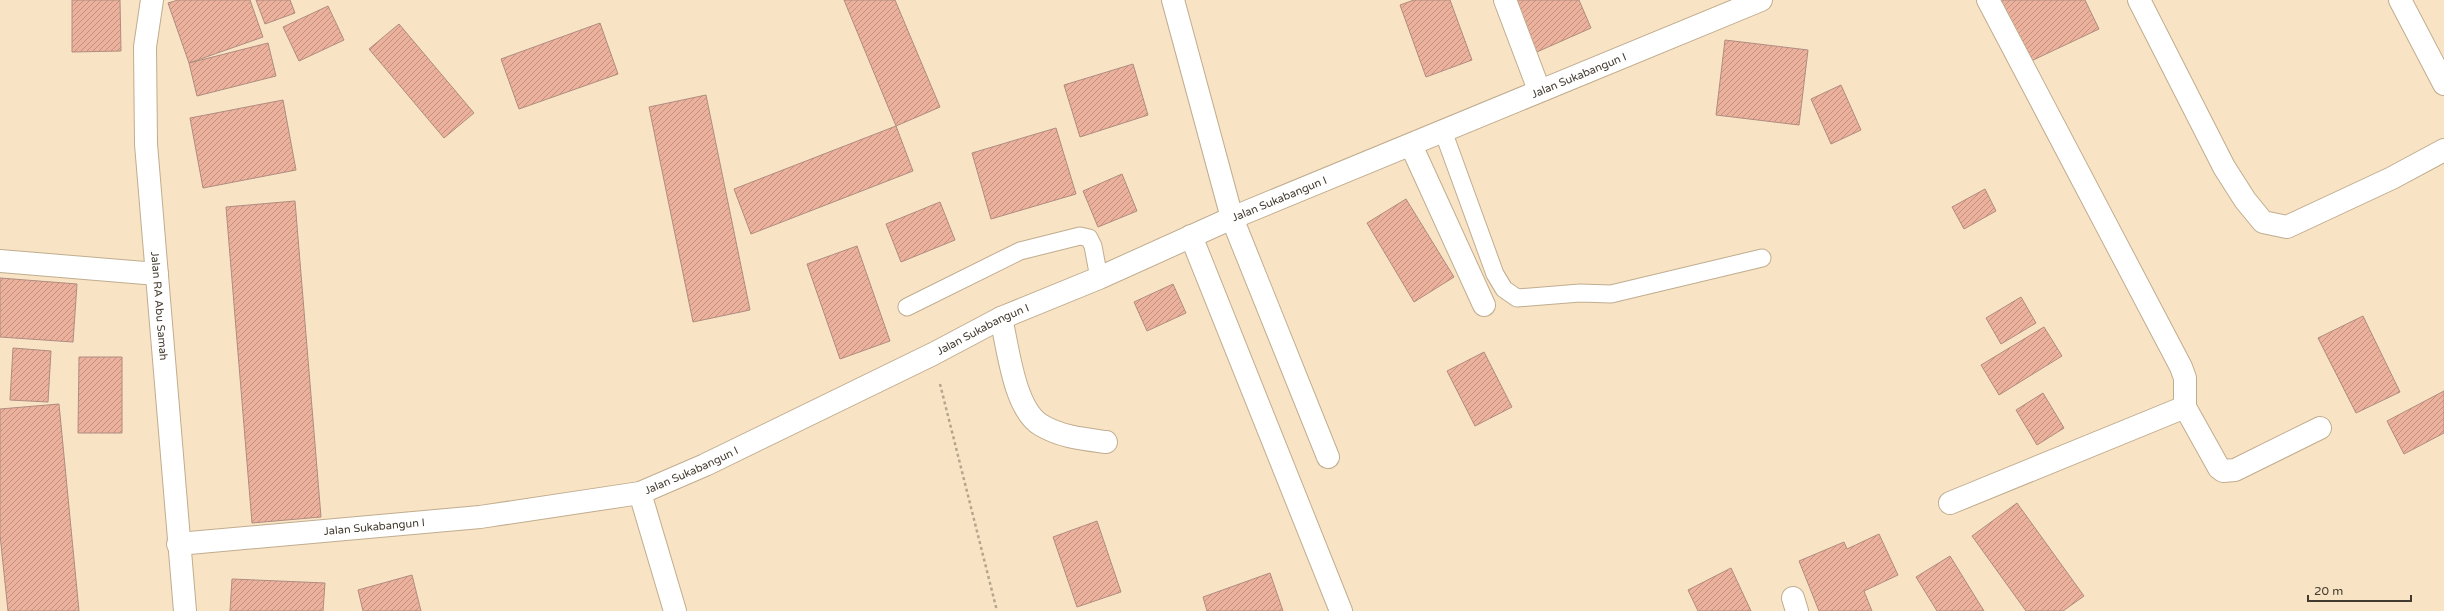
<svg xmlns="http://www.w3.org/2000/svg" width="2444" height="611" font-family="'Varela Round',sans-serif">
<defs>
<pattern id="building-hatch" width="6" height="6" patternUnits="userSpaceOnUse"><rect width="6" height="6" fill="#ecb19c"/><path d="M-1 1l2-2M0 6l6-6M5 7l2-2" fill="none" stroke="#c19180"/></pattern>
</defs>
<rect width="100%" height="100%" fill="#f8e3c4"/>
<path fill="url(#building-hatch)" stroke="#b08c80" d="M72,0H120L121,51L72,52Z
M178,0H250L263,37L189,63L168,3Z
M256,0H290L295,13L265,24Z
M844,0H895L940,107L896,126Z
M1414,0H1450L1472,60L1426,77L1400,5Z
M1507,0H1579L1591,28L1530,55Z
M2000,0H2085L2099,29L2029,62Z
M328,6L344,40L299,61L283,27Z
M600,23L618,74L519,109L501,59Z
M399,24L474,113L444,138L369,49Z
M1725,40L1808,50L1799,125L1716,115Z
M268,43L276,76L197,96L189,63Z
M1133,64L1148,115L1080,137L1064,85Z
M1841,85L1861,130L1831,144L1811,99Z
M706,95L750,310L693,322L649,107Z
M283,100L296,170L203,188L190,118Z
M896,126L913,171L751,234L734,189Z
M1056,128L1076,194L991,219L972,153Z
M1122,174L1137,211L1098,227L1083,191Z
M1985,189L1996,211L1964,229L1952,207Z
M1406,199L1454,277L1414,302L1367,223Z
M295,201L321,517L252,523L226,207Z
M940,202L955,240L901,262L886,224Z
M857,246L890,341L840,359L807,264Z
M0,278L77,284L73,342L0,337Z
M1173,284L1186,313L1147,331L1134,302Z
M2021,297L2036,323L2001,344L1986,318Z
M2363,316L2400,392L2356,413L2318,338Z
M2044,327L2062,356L1999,395L1981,365Z
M13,348L51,351L48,402L10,400Z
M1484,352L1512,407L1475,426L1447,371Z
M79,357H122V433H78Z
M2444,391V433L2404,454L2387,421Z
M2043,393L2064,428L2037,445L2016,410Z
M59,404L79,611H8L0,535V409Z
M2017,503L2084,596L2063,611H2026L1972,536Z
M1097,521L1121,592L1077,607L1053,537Z
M1879,534L1898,575L1864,591L1872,611H1819L1799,561L1844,542L1847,549Z
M1950,556L1984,611H1937L1916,577Z
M1731,568L1751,611H1698L1688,590Z
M1270,573L1283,611H1207L1203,597Z
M412,575L421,611H363L358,590Z
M232,579L325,583L323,611H230Z"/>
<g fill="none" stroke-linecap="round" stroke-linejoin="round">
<defs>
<path id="lane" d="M1443,131L1495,274L1504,289L1517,298L1580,293L1611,294L1762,258
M907,307L1020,251L1080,236L1089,238L1093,246L1099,278"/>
<g id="street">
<path d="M1173,0L1232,218L1328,457"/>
<path d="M1505,0L1539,90"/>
<path d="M1988,0L2181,367L2185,378V407L2219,468L2223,471L2235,470L2320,428"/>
<path d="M2139,0L2224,167L2245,200L2263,222L2287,227L2392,178L2444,150"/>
<path d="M2400,0L2444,84"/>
<path d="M1411,145L1484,305"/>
<path d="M1191,236L1341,611"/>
<path d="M0,261L157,274"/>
<path d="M1001,318C1008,347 1014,409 1041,425C1061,437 1083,439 1106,442"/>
<path d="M640,493L675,611"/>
<path d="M1950,503L2185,407"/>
<path id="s1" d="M178,544L480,517L640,493L705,465L933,354L1001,318L1099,278L1232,218L1761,0"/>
<path d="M1793,598L1797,611"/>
</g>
<g id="secondary">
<path id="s2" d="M152,0L145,47L146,144L185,611"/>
</g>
</defs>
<use href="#lane" stroke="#c0ad8f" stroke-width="19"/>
<use href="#street" stroke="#c0ad8f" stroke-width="24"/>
<use href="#secondary" stroke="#c0ad8f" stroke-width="24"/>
<path stroke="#b6a58d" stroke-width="2.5" stroke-dasharray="3 3" stroke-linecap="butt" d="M940,384L997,611"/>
<use href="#lane" stroke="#fff" stroke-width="17"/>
<use href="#street" stroke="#fff" stroke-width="22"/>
<use href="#secondary" stroke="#fff" stroke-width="22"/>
</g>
<g text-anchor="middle" stroke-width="4" stroke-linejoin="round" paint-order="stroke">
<g font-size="11" fill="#433b2f" stroke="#f8e3c4">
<text dy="4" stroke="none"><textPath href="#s1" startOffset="1493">Jalan Sukabangun I</textPath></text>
<text dy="4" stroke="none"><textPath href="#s1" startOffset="1169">Jalan Sukabangun I</textPath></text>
<text dy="4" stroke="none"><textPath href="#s2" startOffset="307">Jalan RA Abu Samah</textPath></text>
<text dy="4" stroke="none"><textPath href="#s1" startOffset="845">Jalan Sukabangun I</textPath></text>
<text dy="4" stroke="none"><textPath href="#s1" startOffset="521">Jalan Sukabangun I</textPath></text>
<text dy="4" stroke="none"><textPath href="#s1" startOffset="197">Jalan Sukabangun I</textPath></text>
</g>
</g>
<path d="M2308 595v6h103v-6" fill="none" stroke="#433b2f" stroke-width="2"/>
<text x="2314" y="595" font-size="12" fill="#433b2f" stroke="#f8e3c4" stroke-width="3" paint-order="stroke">20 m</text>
</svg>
